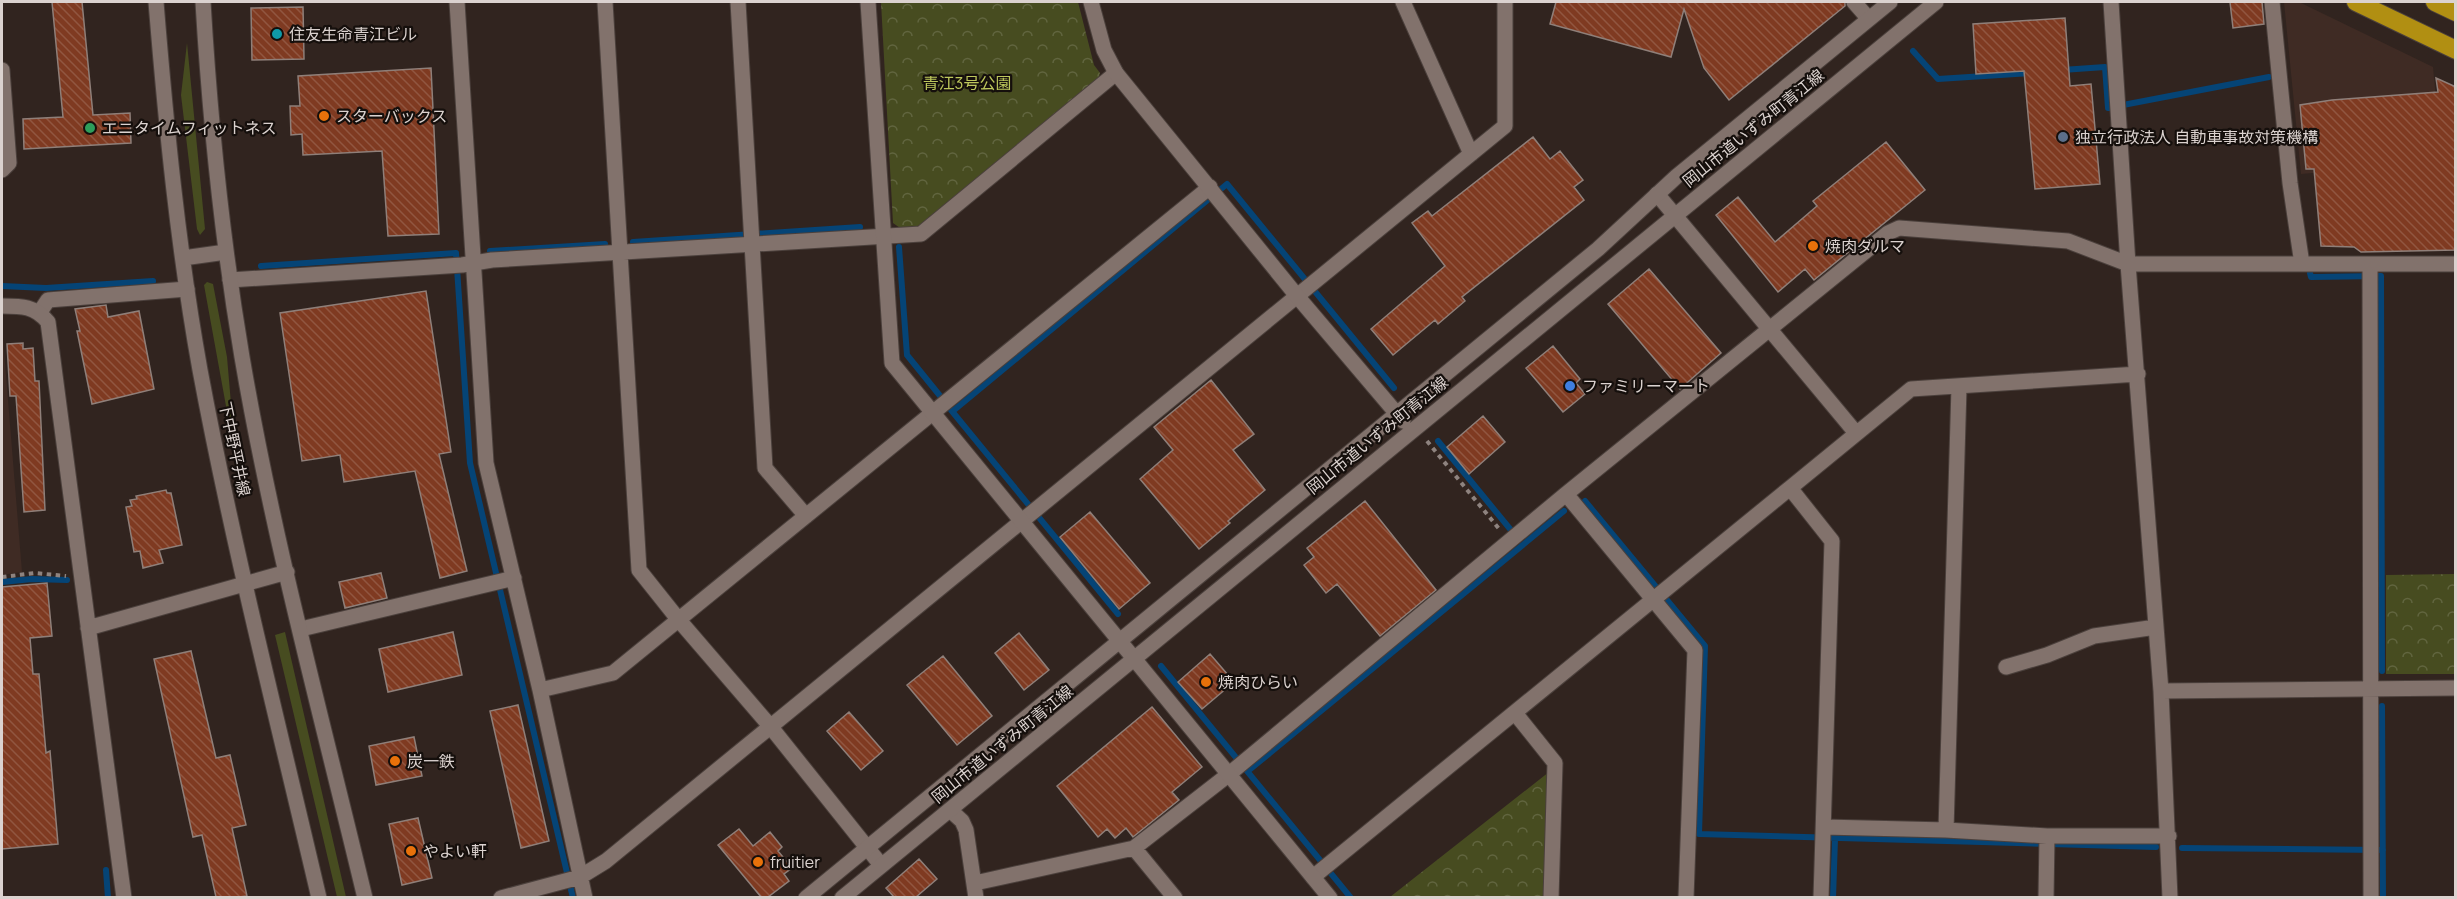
<svg xmlns="http://www.w3.org/2000/svg" width="2457" height="899" font-family="Manrope,'Noto Sans JP',sans-serif">
<defs>
<pattern id="park-crowns" width="20" height="18" patternUnits="userSpaceOnUse" patternTransform="scale(1.5)"><rect width="20" height="18" fill="#474c20"/><path d="M2 6a3 3 0 1 1 6 0M12 15a3 3 0 1 1 6 0" fill="none" stroke="#61653f"/></pattern>
<pattern id="building-back-hatch" width="6" height="6" patternUnits="userSpaceOnUse" patternTransform="scale(1.5)"><rect width="6" height="6" fill="#7f3a21"/><path d="M-1 5l2 2M0 0l6 6M5-1l2 2" fill="none" stroke="#915640"/></pattern>
</defs>
<rect width="100%" height="100%" fill="#31241f"/>
<path fill="#3f2b24" d="M2284,2H2299L2433,67L2442,162L2301,174Z
M2,326L22,572L2,575Z"/>
<path fill="#474c20" d="M187,43L205,229L200,235L197,229L181,95Z
M207,282L213,284L227,357L233,427L230,428L204,285Z
M285,632L346,897H337L275,635Z"/>
<path fill="url(#park-crowns)" d="M881,2H1078L1094,65L1100,73L1098,81L919,228L903,230L893,223Z
M2455,574V674H2386V575Z
M1549,772L1545,897H1390Z"/>
<g fill="none" stroke-linecap="round" stroke-linejoin="round">
<path stroke="#054476" stroke-width="6" d="M1913,51L1938,79L2031,73
M2062,70L2105,67L2108,108H2110
M2123,105L2269,77
M633,242L860,227
M899,247L907,355L945,402
M490,251L605,244
M261,266L456,253L470,463L573,898
M2310,273L2311,277L2381,276L2382,671
M2,286L46,288L153,281
M951,410L1118,614
M953,411L1227,184L1394,388
M1438,441L1515,535
M1585,501L1705,646L1699,834L2156,847
M2,582L32,579L67,580
M1161,666L1351,898
M2382,706L2383,898
M1248,771L1564,511
M2182,848L2383,850
M106,870L108,898
M1833,898L1835,839"/>
</g>
<path fill="url(#building-back-hatch)" stroke="#8f7f79" stroke-width="1.5" d="M52,2H82L93,115L130,113L131,143L24,149L23,119L63,117Z
M1556,2H1845V6L1729,100L1704,68L1684,9L1671,57L1550,24Z
M2230,2H2262L2264,24L2233,28Z
M303,7L304,59L252,60L251,8Z
M2065,18L2070,86L2091,84L2100,184L2035,189L2024,71L1976,74L1973,24Z
M431,68L439,234L388,236L382,151L303,155L302,134L291,135L290,106H300L298,76Z
M2436,78L2456,87V250L2361,252L2354,247L2321,246L2314,169H2306L2300,105L2332,100L2438,92Z
M1533,137L1550,159L1560,151L1583,180L1574,187L1584,200L1462,297L1465,301L1438,324L1435,320L1393,355L1371,329L1445,266L1412,223L1428,211L1432,216Z
M1886,142L1925,190L1814,280L1805,269L1778,292L1716,215L1738,197L1775,242L1817,206L1813,201Z
M1649,269L1721,353L1680,389L1608,304Z
M426,291L451,452L439,454L467,571L440,578L415,471L344,482L340,455L302,461L280,313Z
M106,305L108,317L139,311L154,389L92,404L77,331H80L75,309Z
M23,343V349L33,348L35,381H39L45,510L24,512L16,396H10L7,344Z
M1553,346L1580,379L1576,383L1585,394L1563,412L1526,368Z
M1211,380L1254,434L1233,450L1265,490L1228,521L1230,523L1199,549L1140,479L1173,450L1154,427Z
M1483,416L1505,442L1469,474L1447,447Z
M166,490L167,493H171L182,545L159,550L163,563L143,568L140,551L134,552L126,507L132,506L130,500L137,499L136,496Z
M1365,501L1436,590L1380,636L1337,584L1326,593L1304,565L1314,557L1307,548Z
M1090,512L1150,583L1119,609L1060,537Z
M381,573L387,598L345,608L339,582Z
M47,583L52,636L30,638L33,674H39L46,753L50,751L58,844L2,849V587Z
M453,632L462,675L388,692L379,649Z
M1019,633L1049,670L1024,690L995,653Z
M191,651L216,758L230,755L246,825L232,828L247,896L239,897H216L202,835L193,837L154,659Z
M1210,654L1234,682L1202,709L1178,682Z
M943,656L992,716L957,745L907,685Z
M518,705L549,841L521,848L490,711Z
M1152,707L1202,767L1172,792L1179,800L1133,837L1126,828L1115,838L1107,829L1098,837L1057,786Z
M849,712L883,751L861,770L827,731Z
M414,737L422,776L376,785L369,746Z
M418,818L432,878L402,885L389,824Z
M739,829L753,846L770,832L782,847L778,851L792,868L784,874L789,881L768,897H761L718,845Z
M919,859L937,879L916,897H894L886,888Z"/>
<g fill="none" stroke-linecap="round" stroke-linejoin="round">
<defs>
<path id="street" d="M457,2L486,463L540,690L585,898
M605,2L639,570L678,619L770,726L881,865
M738,2L765,468L806,516
M1403,2L1471,154
M1854,2L1868,18
M2111,2L2128,264L2161,691L2170,898
M2272,2L2290,183L2302,264
M2,70L9,163L2,170
M1657,194L1856,433
M2370,266L2371,898
M230,280L462,265L492,260L921,234L1116,73
M40,312L48,300L187,289
M1790,488L1911,389L2138,374
M1566,494L1695,650L1686,898
M301,629L514,578
M2006,667L2047,655L2094,636L2156,627
M540,690L613,673L1210,187
M2161,691L2456,688
M1515,713L1555,763L1551,898
M950,810L962,821L966,830L976,898
M1824,827L1946,830L2047,836H2169
M1946,830L1959,387
M1134,848L1175,898
M1313,877L1790,488L1832,541L1821,898
M975,883L1134,848L1228,775L1566,494L1888,233L1899,228L2068,241L2128,264H2456
M501,898L580,877L606,861L1505,126V2
M2046,898L2047,836"/>
<path id="secondary" d="M156,2C166,125 178,248 200,370C233,547 278,722 319,898
M203,2C210,121 222,239 242,357C273,539 322,718 365,898
M868,2L892,363L1330,898
M1091,2L1104,50L1116,73L1297,296L1403,421
M183,258L226,252
M2,306C22,306 35,306 48,322L124,898
M88,628L287,572
M806,898L1598,249L1677,176L1890,2
M842,898L1936,2"/>
<path id="highway" d="M2356,2L2456,50
M2435,2L2456,12"/>
</defs>
<use href="#street" stroke="#4b403c" stroke-width="17"/>
<use href="#secondary" stroke="#4b403c" stroke-width="17"/>
<use href="#highway" stroke="#4b403c" stroke-width="20"/>
<path stroke="#8e837f" stroke-width="4" stroke-dasharray="4.5 4.5" stroke-linecap="butt" d="M1427,441L1500,530
M2,577L35,573L66,576"/>
<use href="#street" stroke="#82726c" stroke-width="15"/>
<use href="#secondary" stroke="#82726c" stroke-width="15"/>
<use href="#highway" stroke="#b18f12" stroke-width="18"/>
</g>
<circle fill="#0f9aa8" stroke="#150f0c" stroke-width="2" cx="277" cy="34" r="6"/>
<g fill="#e8710a" stroke="#150f0c" stroke-width="2">
<circle cx="324" cy="116" r="6"/>
<circle cx="1813" cy="246" r="6"/>
<circle cx="1206" cy="682" r="6"/>
<circle cx="395" cy="761" r="6"/>
<circle cx="411" cy="851" r="6"/>
<circle cx="758" cy="862" r="6"/>
</g>
<circle fill="#2e9e5b" stroke="#150f0c" stroke-width="2" cx="90" cy="128" r="6"/>
<circle fill="#5c6f8a" stroke="#150f0c" stroke-width="2" cx="2063" cy="137" r="6"/>
<circle fill="#3f7fe0" stroke="#150f0c" stroke-width="2" cx="1570" cy="386" r="6"/>
<g text-anchor="middle" stroke-width="4.5" stroke-linejoin="round" paint-order="stroke">
<g font-size="16" fill="#dbd2cf" stroke="#150f0c" text-anchor="start">
<text x="289" y="40">住友生命青江ビル</text>
<text x="336" y="122">スターバックス</text>
<text x="102" y="134">エニタイムフィットネス</text>
<text x="2075" y="143">独立行政法人 自動車事故対策機構</text>
<text x="1825" y="252">焼肉ダルマ</text>
<text x="1582" y="392">ファミリーマート</text>
<text x="1218" y="688">焼肉ひらい</text>
<text x="407" y="767">炭一鉄</text>
<text x="423" y="857">やよい軒</text>
<text x="770" y="868">fruitier</text>
</g>
<g font-size="16" fill="#bdc75c" stroke="#150f0c">
<text x="967" y="89">青江3号公園</text>
</g>
<g font-size="16" fill="#dbd2cf" stroke="#150f0c">
<text transform="translate(1753 128) rotate(-39)" y="6">岡山市道いずみ町青江線</text>
<text transform="translate(1377 435) rotate(-39)" y="6">岡山市道いずみ町青江線</text>
<text transform="translate(235 449) rotate(78)" y="6">下中野平井線</text>
<text transform="translate(1002 744) rotate(-39)" y="6">岡山市道いずみ町青江線</text>
</g>
</g>
<rect width="2457" height="899" fill="none" stroke="#dbd2cf" stroke-width="6"/>
</svg>
